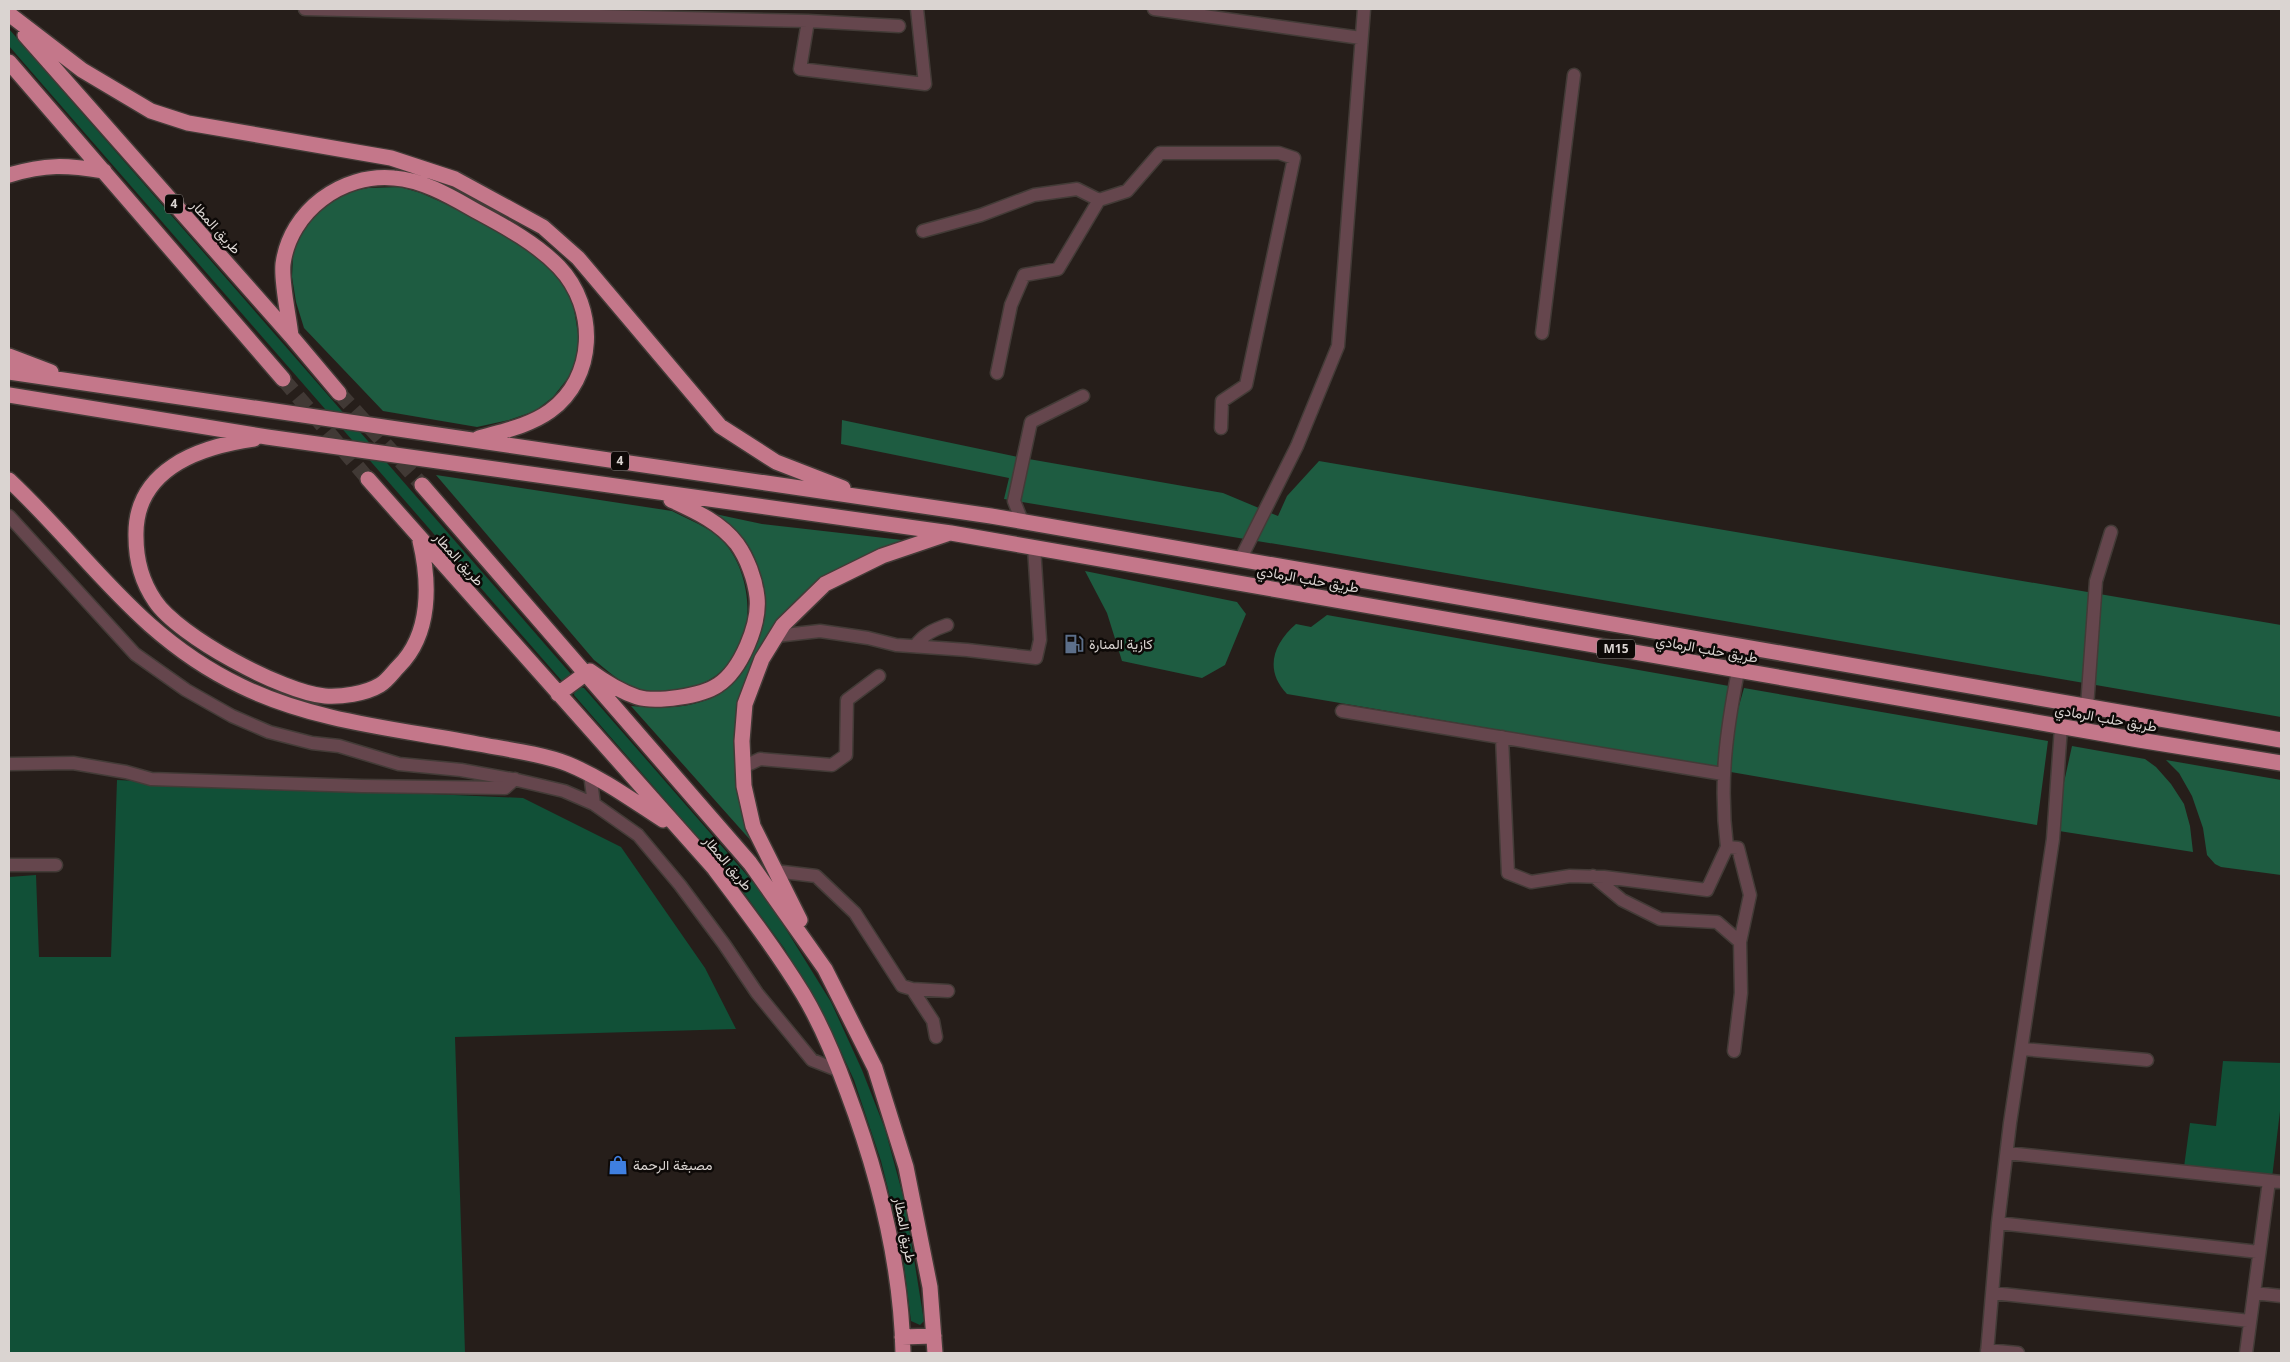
<svg xmlns="http://www.w3.org/2000/svg" width="2290" height="1362" font-family="'Open Sans',Vazirmatn,sans-serif">
<rect width="100%" height="100%" fill="#261e1a"/>
<path fill="#115037" d="M9,29L570,673V677L565,680H561L9,46Z
M579,687L584,688L766,897L831,1002L862,1070L885,1129L905,1203L924,1321L920,1325L911,1321L901,1241L881,1161L854,1080L824,1015L784,948L733,878L574,695L575,689Z
M117,780L523,798L621,847L705,968L736,1029L455,1037L465,1353H9V877L36,875L39,957H111Z
M2223,1061L2281,1063V1103L2272,1178L2184,1167L2190,1123L2216,1126Z"/>
<path fill="#1e5c41" d="M400,187L421,193L459,210L498,230L528,249L555,274L572,297L580,346L575,369L553,397L535,411L509,420L477,427L383,411L304,328L296,302L292,277L293,255L298,236L309,220L324,206L343,193L368,188Z
M842,420L1023,458L1223,493L1278,516L1287,496L1319,461L2281,625V717L1324,552L1004,499L1009,478L841,444Z
M436,475L672,511C689,520 709,527 722,540C749,568 757,624 734,657C712,689 670,698 635,688C620,683 606,669 594,660Z
M715,514L762,524L911,541L839,569L807,591L778,621L751,671L742,803L753,843L631,706C662,709 698,709 724,691C764,663 773,594 752,552C744,536 729,525 715,514Z
M1085,571L1237,602L1246,614L1225,665L1202,678L1122,661L1107,613Z
M1327,615L1729,686L1717,767L1287,694C1264,670 1273,644 1296,624L1311,627Z
M1744,688L2048,741L2037,825L1725,771L1728,745Z
M2072,746L2145,759L2156,767L2171,784L2184,804L2190,826L2193,852L2059,831L2061,796Z
M2166,760L2281,780V875L2221,867L2215,864L2207,855L2203,828L2192,796L2179,773Z"/>
<g fill="none" stroke-linecap="round" stroke-linejoin="round">
<path stroke="#413935" stroke-width="15" stroke-dasharray="15 8" stroke-linecap="butt" d="M283,379L368,479
M339,393L422,485"/>
<defs>
<path id="minor" d="M305,9L808,21
M1154,9L1361,38
M899,26L808,21L800,69L925,84L917,9
M923,231L981,215L1034,195L1077,189L1099,200
M1542,333L1574,75
M997,373L1011,305L1024,275L1058,269L1099,200L1127,191L1160,153H1279L1294,158L1246,385L1222,401L1221,428
M9,516L135,654L186,690L232,716L269,732L312,743L339,746L399,764L461,770L517,780L564,791L594,804L638,835L680,885L724,944L757,993L812,1060L840,1071
M1022,521L1014,501L1031,422L1083,396
M1241,558L1297,446L1338,346L1364,9
M776,636L820,631L868,638L896,645L967,650L1036,658L1040,640L1034,547
M915,646C924,634 933,630 947,625
M2087,707L2096,581L2111,532
M1342,711L1723,774
M1502,737L1508,873L1531,882L1570,876L1604,877L1707,890L1727,847
M9,764L73,763L126,772L151,779L362,786L505,788L515,779
M743,767L760,759L832,765L846,755L847,700L879,676
M590,774L594,804
M9,865H56
M775,871L816,876L855,913L902,986L912,989L948,991
M1593,876L1622,900L1660,919L1717,922L1740,942
M912,989L933,1021L936,1037
M2022,1049L2147,1060
M1734,1051L1741,993L1740,942L1750,895L1738,848L1727,847C1719,784 1726,733 1738,671
M2007,1153L2281,1182
M1998,1223L2259,1252
M1993,1293L2250,1321
M2254,1293L2281,1296
M1987,1350L2018,1353
M1987,1353L1998,1223L2010,1123L2053,839L2061,727
M2246,1353L2269,1181"/>
<path id="highway" d="M9,14L82,70L151,111L188,123L391,158L455,179L543,227L578,258L720,426L776,462L843,488
M25,35L291,336L339,393
M9,62L283,379
M9,175C46,164 66,165 104,171
M291,336C289,316 281,283 283,264C290,211 342,173 394,178C424,180 453,198 478,212C506,227 537,244 559,267C598,308 596,378 550,411C529,426 503,431 479,438
M9,356L51,372
M9,372L991,516L2281,740
M9,395L267,437L951,533L2139,740L2281,763
M254,439C198,447 134,470 136,537C136,560 142,582 155,601C178,636 284,693 325,696C341,697 365,694 380,685C387,681 393,672 399,666C431,634 430,583 420,541
M368,479L713,867C744,908 776,950 803,994C821,1024 835,1058 847,1091C879,1176 901,1262 903,1353
M9,480C89,555 138,637 241,686C315,722 399,729 478,744C505,749 543,754 568,764C602,778 632,800 663,820
M422,485L750,863L825,969L875,1068L906,1167L930,1287L935,1353
M590,671C605,682 619,691 637,697C656,703 702,696 718,685C741,670 760,624 757,597C755,579 747,558 737,544C720,522 695,511 671,500
M558,694L585,674
M800,920L753,826L744,786L742,741L745,704L762,659L783,625L825,584L882,556L947,534
M902,1337L934,1336"/>
</defs>
<use href="#minor" stroke="#433b37" stroke-width="15"/>
<use href="#highway" stroke="#433b37" stroke-width="18"/>
<use href="#minor" stroke="#65464d" stroke-width="12"/>
<use href="#highway" stroke="#c4778a" stroke-width="15"/>
</g>
<defs>
<symbol id="fuel-bare" viewBox="-9 -9 18 18"><path d="M-5.5-6h7V0h2V4h1.3V-2.5L3-4.5l.8-.8L6-3V5H2.5V1h-1V6h-7ZM-4.2-4.7v3.2H.2V-4.7Z" fill="#5c6f8a" stroke="#0d0907" stroke-width="2.5" paint-order="stroke"/></symbol>
<symbol id="shop-bare" viewBox="-9 -9 18 18"><path d="M-5-2.5h2.3a2.7 3.5 0 0 1 5.4 0H5L5.5 6h-11ZM-1.5-2.5h3a1.5 2.3 0 0 0-3 0Z" fill="#3f7fe0" stroke="#0d0907" stroke-width="2.5" paint-order="stroke"/></symbol>
</defs>
<g fill-rule="evenodd">
<use href="#fuel-bare" x="1060" y="630" width="28" height="28"/>
<use href="#shop-bare" x="604" y="1151" width="28" height="28"/>
</g>
<g text-anchor="middle" stroke-width="5" stroke-linejoin="round" paint-order="stroke">
<g fill="#0d0907" stroke="#9c9794" stroke-width="1">
<rect x="165" y="194.5" width="18" height="19" rx="4"/>
<rect x="611" y="451.5" width="18" height="19" rx="4"/>
<rect x="1597" y="639.5" width="38" height="19" rx="4"/>
</g>
<g font-size="12" font-weight="bold" fill="#dad4d1">
<text x="174" y="208">4</text>
<text x="620" y="465">4</text>
<text x="1616" y="653">M15</text>
</g>
<g font-size="14" fill="#dad4d1" stroke="#0d0907">
<text transform="translate(216 227) rotate(48)" y="5">طريق المطار</text>
<text transform="translate(459 559) rotate(48)" y="5">طريق المطار</text>
<text transform="translate(1308 579) rotate(10)" y="5">طريق حلب الرمادي</text>
<text transform="translate(1707 649) rotate(10)" y="5">طريق حلب الرمادي</text>
<text transform="translate(2106 718) rotate(10)" y="5">طريق حلب الرمادي</text>
<text transform="translate(728 863) rotate(50)" y="5">طريق المطار</text>
<text transform="translate(905 1230) rotate(79)" y="5">طريق المطار</text>
</g>
<g font-size="14" fill="#dad4d1" stroke="#0d0907" text-anchor="start">
<text x="1089" y="649">كازية المنارة</text>
<text x="633" y="1170">مصبغة الرحمة</text>
</g>
</g>
<rect width="2290" height="1362" fill="none" stroke="#dad4d1" stroke-width="20"/>
</svg>
